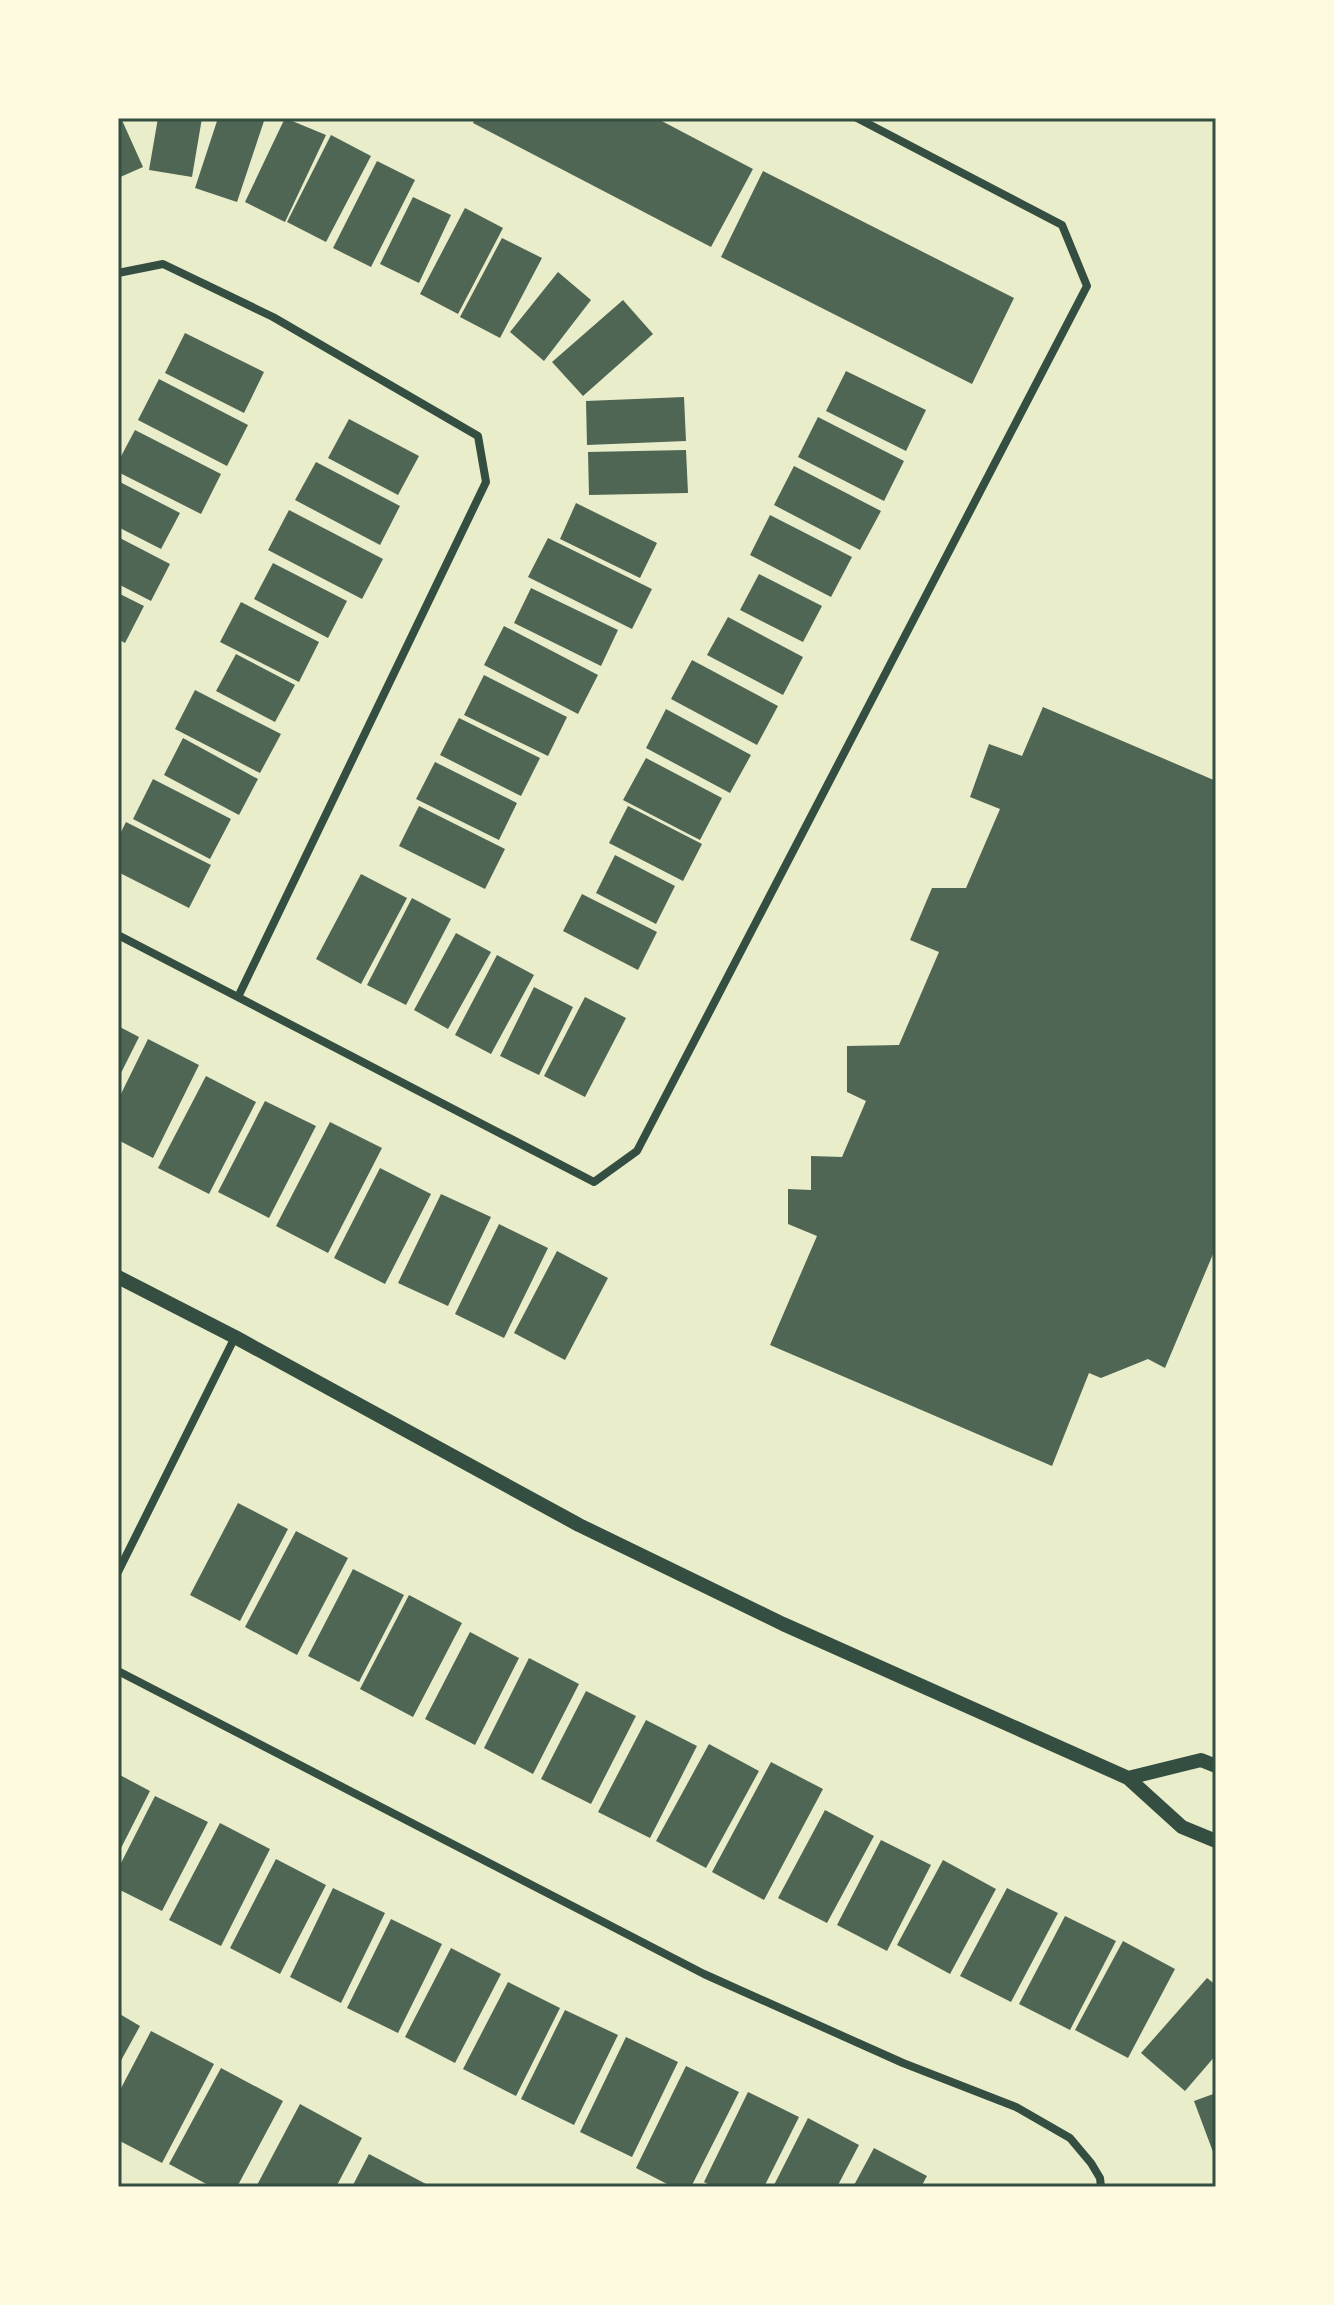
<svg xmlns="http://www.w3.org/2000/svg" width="1334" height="2305" font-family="Raleway,sans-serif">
<rect width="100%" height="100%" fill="#e9edc9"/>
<path fill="#4f6655" d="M118,118H121L143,167L118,178Z
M158,118H202L192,177L149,170Z
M218,118H265L237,202L195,188Z
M285,118L326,135L285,222L245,202Z
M475,118H656L753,169L711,247L473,123Z
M331,135L371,156L326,242L287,222Z
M377,161L415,180L371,267L333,248Z
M763,171L1014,298L972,384L721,257Z
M413,197L451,215L419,283L380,264Z
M465,208L503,228L458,314L420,294Z
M502,238L542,258L500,338L460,317Z
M558,272L591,300L544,361L510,332Z
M623,300L653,334L583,396L552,362Z
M185,333L264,372L244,413L165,373Z
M846,371L926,410L906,451L826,411Z
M159,379L248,425L227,466L138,420Z
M684,397L686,441L587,445L586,401Z
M818,417L904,461L884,501L798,457Z
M349,419L419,456L398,495L328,458Z
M135,430L221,474L201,514L118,472V462Z
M686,450L688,493L589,495L588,452Z
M316,462L400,506L380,545L295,500Z
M794,466L881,511L860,550L774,505Z
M118,481L180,513L161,549L118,527Z
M576,503L657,543L640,578L560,539Z
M289,510L383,559L362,599L268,550Z
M770,515L852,557L831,597L750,555Z
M118,537L170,564L151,601L118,584Z
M548,538L652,589L632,629L528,577Z
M273,563L347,601L328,638L254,599Z
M759,574L822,606L803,642L740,610Z
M531,588L618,630L601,666L514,623Z
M118,593L144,606L125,643L118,639Z
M241,602L319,642L299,682L220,642Z
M728,617L803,657L783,695L707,655Z
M504,626L598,675L578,714L484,665Z
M236,654L295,685L275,722L216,691Z
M692,660L778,706L757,745L671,699Z
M484,675L567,717L548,756L464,715Z
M195,690L281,734L260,773L175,729Z
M1043,707L1216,781V1247L1165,1368L1148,1359L1101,1378L1089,1373L1052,1466L770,1345L817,1236L788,1224V1189L811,1190V1156L842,1157L866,1101L847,1092V1046L899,1045L939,952L910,940L932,888H966L1000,809L970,797L989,744L1022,756Z
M666,709L751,755L730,793L646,748Z
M459,718L540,758L521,796L440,755Z
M183,738L258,779L239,815L164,775Z
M646,758L722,798L700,840L623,800Z
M435,762L517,803L499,840L416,799Z
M153,779L231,819L210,859L133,819Z
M419,806L505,849L485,889L399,846Z
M628,806L702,844L683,881L609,843Z
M126,822L211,865L189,908L118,872V838Z
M615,855L675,886L656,924L596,893Z
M361,874L407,898L361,984L316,959Z
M582,894L657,932L638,970L563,931Z
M412,898L451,919L406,1005L367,985Z
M456,933L491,952L448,1029L414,1010Z
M497,955L534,975L491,1054L455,1035Z
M534,987L573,1007L539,1075L500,1056Z
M585,997L626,1018L585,1097L544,1076Z
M118,1026L139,1037L118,1079Z
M148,1039L199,1065L153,1158L118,1140V1100Z
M206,1076L256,1102L209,1194L158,1168Z
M265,1101L316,1126L269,1218L218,1192Z
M330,1122L382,1148L328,1253L276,1226Z
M380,1168L431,1194L385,1284L334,1258Z
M441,1194L491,1217L448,1306L398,1283Z
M499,1224L548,1248L504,1338L455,1314Z
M557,1251L608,1278L565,1360L514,1333Z
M238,1503L288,1529L240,1621L190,1595Z
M296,1531L348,1558L297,1655L245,1627Z
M353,1569L404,1595L359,1682L308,1656Z
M409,1595L462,1623L413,1717L360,1689Z
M470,1632L519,1658L475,1745L425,1719Z
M529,1658L579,1684L533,1774L484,1748Z
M586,1691L636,1716L591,1804L541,1779Z
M646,1720L697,1746L650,1838L598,1812Z
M709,1744L759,1771L706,1868L656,1841Z
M771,1762L823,1789L764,1900L712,1872Z
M118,1774L150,1791L118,1854Z
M155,1796L208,1822L162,1911L118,1889V1869Z
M825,1810L874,1836L827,1923L778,1898Z
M220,1823L270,1849L221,1946L169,1920Z
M881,1840L931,1865L887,1951L837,1925Z
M276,1859L326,1885L280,1974L230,1948Z
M943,1860L996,1889L950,1974L897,1945Z
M333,1888L385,1913L341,2003L290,1977Z
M1007,1888L1058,1913L1011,2002L960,1976Z
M1065,1916L1116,1941L1070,2030L1019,2004Z
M391,1919L442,1944L398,2033L347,2008Z
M1123,1941L1175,1969L1128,2058L1075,2030Z
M451,1948L501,1974L455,2063L405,2037Z
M1207,1978L1216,1985V2055L1185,2091L1141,2053Z
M508,1982L560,2008L516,2096L463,2069Z
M565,2010L618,2035L574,2125L521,2099Z
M118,2013L140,2026L118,2066Z
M151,2031L214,2064L162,2163L118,2140V2094Z
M626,2037L678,2062L632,2157L580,2132Z
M686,2066L739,2092L691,2187H673L636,2168Z
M221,2068L283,2101L237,2187H212L169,2164Z
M748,2092L799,2117L764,2187H714L704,2182Z
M1216,2093V2160L1194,2101Z
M300,2104L362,2138L336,2187H256Z
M808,2118L859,2145L837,2187H773Z
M874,2148L927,2176L921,2187H853Z
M369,2154L426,2184L425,2187H352Z"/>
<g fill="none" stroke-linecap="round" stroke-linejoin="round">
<path stroke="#344e41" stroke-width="8" d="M118,273L163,264L273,317L478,436L486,482L238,997
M118,935L594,1182L637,1151L1087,286L1062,225L857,118
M118,1572L235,1337
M118,1671L704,1974L903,2063L1016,2107L1070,2138L1091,2163L1100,2178L1101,2187"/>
<path stroke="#344e41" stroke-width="14" d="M118,1277L235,1337L579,1525L783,1624L1128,1778L1182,1827L1216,1841
M1128,1778L1201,1760L1216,1766"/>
</g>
<rect width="1334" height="2305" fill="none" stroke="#fefae0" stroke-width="240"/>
<rect x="120" y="120" width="1094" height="2065" fill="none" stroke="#344e41" stroke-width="3"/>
</svg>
